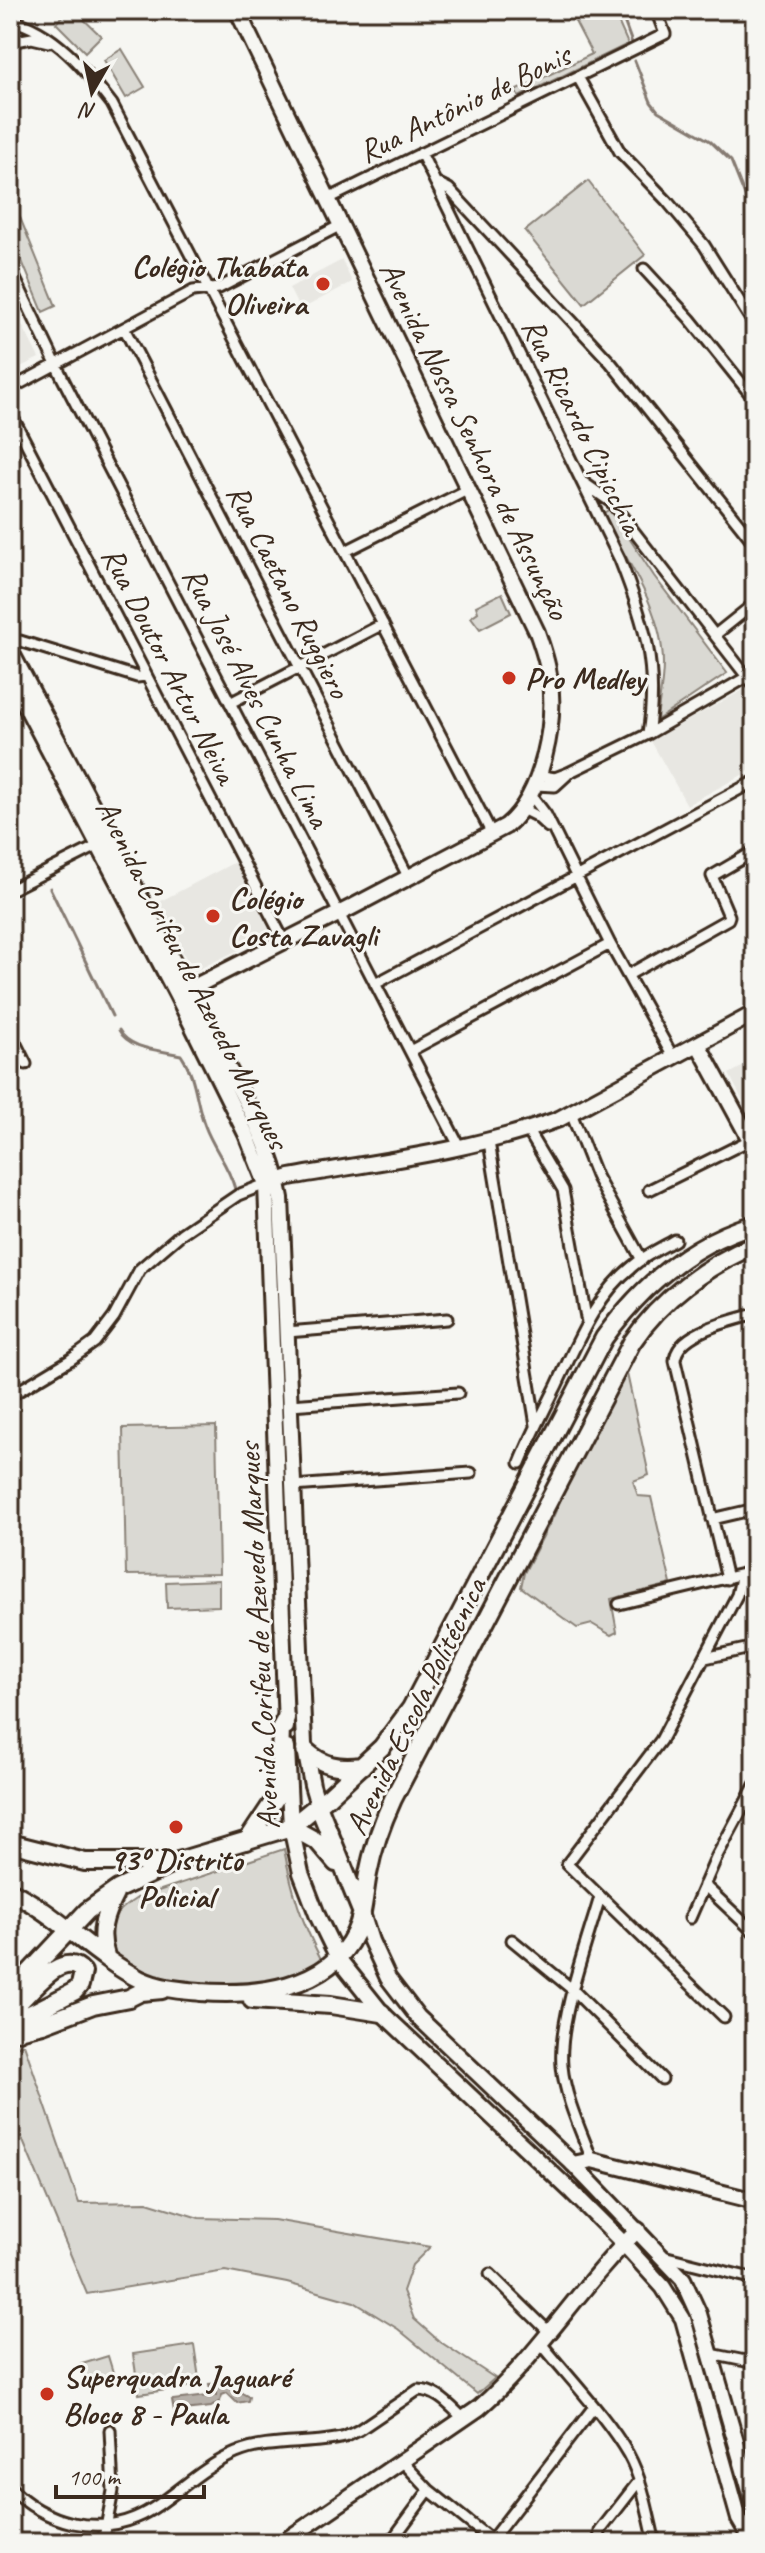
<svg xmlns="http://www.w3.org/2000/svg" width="765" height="2553" font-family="Caveat,sans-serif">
<rect width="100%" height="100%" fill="#f6f6f2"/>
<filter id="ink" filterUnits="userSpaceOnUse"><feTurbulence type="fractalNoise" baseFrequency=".0125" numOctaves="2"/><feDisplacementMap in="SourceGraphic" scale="16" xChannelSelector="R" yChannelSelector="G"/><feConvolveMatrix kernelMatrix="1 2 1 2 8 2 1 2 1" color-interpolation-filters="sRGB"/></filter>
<g filter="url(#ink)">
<path fill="#e8e7e2" d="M342,260L352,282L300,310L289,288Z
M10,301L39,358L10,372Z
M745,689L755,700V768L687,805L651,741Z
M235,862L271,934L193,972L157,903Z
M755,1060V1124L729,1074Z"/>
<path fill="#dad9d3" stroke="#8a8278" stroke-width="2" d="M69,10H74L101,36L85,52L56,23Z
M569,10H613L628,44L519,97L515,91L592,54Z
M122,49L145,87L126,98L104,60Z
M588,181L645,255L584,304L525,231Z
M10,193L56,306L43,312L10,232Z
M610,509L654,576L727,673L657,720C659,701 663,682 663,664C663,610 626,559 602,514Z
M502,593L511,613L480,629L471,617L478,612L476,606Z
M626,1369L649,1475L633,1481L638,1496L651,1497L671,1584L611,1599L617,1632L611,1635L592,1624L577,1628L521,1587L524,1573L554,1515L580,1455Z
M216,1426L219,1574L126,1575L123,1428Z
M219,1580V1606L167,1608L166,1582Z
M284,1849C292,1892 302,1923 322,1961C316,1965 309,1972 302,1975C289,1981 256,1988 241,1989C211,1992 93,1978 110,1930C117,1911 120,1909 137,1898Z
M24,2044L79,2203L147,2202L199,2218L274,2220L430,2247L412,2265L403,2291L414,2319L439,2341L495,2378L477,2394L398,2329L354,2302L287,2283L225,2271L87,2294L10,2110V2049Z
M194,2345L200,2385L139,2394L133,2354Z
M108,2356L115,2379L86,2388L79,2365Z"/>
<path fill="#b6b0a9" stroke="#857a71" stroke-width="2" d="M224,2383L249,2397L248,2401L237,2403L227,2393L222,2395L220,2401L211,2407L174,2411L172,2400L216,2395V2390H210L209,2384Z"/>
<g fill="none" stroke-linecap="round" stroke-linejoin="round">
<path stroke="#857a71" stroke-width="3" d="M620,10L632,43
M635,61L651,102L658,111L710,141L731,161L755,221
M50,888L112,1016
M119,1030C129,1050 162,1050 181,1055C197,1078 195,1101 205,1126C213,1148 229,1166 235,1189"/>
<defs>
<path id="street" d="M10,20C54,31 85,69 112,104L492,834
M10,42L32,38L49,42
M578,77L620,152L667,201L704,245L755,326
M421,153L620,560C644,621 659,667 648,734
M435,182L449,189L611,363L755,544
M328,199L665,34L656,10
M10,268L63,379L460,1148
M644,269L690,319L755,400
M124,328L409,878
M10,389L193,291L219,288L341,225
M10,412L284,941
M584,483L611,502L755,687
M346,551L469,489
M715,635L755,603
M10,642L20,641L137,677L146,676
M230,703L383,624
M537,775L555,778L568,773L648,734L747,677
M535,785L555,786L567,775
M531,795L546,815L610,944L673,1057
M522,809L536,816L548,827
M10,890L103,843
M628,975L728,919L729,916L712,876L755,851
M375,984L755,781
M10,1032L26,1064
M410,1051L610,944
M571,1113L596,1176L642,1260
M528,1131L563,1190L587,1323
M489,1142L536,1425
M649,1190L750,1140
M287,1332L447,1319
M10,1396L70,1360L95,1342L114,1317L140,1269L182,1233L238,1195L266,1184
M290,1405L458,1393
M520,1463C531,1436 544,1411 557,1385C577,1343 596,1295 633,1266C645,1255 661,1248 675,1240
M293,1486L471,1473
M712,1519L755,1509
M727,1579L675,1361C676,1332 731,1321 755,1314
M619,1604L755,1571
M705,1658L755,1647
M704,1885L755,1933
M690,1918L717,1856L755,1785
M512,1940L573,1990L662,2079
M724,2017L567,1864L661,1740L737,1595L742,1574
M592,2160C581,2131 565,2098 562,2066C558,2021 587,1942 600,1897
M663,2256L755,2279
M490,2274L549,2332
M540,2342C568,2377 606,2416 628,2454C643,2481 648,2514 655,2543
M711,2354L755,2363
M401,2460L429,2490L495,2543
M10,2487C26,2505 50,2518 73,2523C151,2538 174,2479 236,2453C270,2439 310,2446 345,2437L359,2430L418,2390C437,2390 450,2406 463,2418
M103,2543L113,2491L110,2430
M390,2543L429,2490
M489,2543L593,2408
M599,2543L600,2531L639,2481"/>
<path id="secondary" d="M178,995L352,907L506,826C543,795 557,721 549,675C547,660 542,646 537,632L237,10
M698,1044L755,1149
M267,1184L290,1177C381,1161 472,1151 559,1119L755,1013
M573,2164L592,2160L755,2201
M282,2543L479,2408C539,2356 580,2285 638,2230"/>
<path id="primary" d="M10,650C76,775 143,899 206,1026C233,1080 271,1137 281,1198L304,1744L312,1785L318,1805
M10,676L177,995L246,1134L266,1184L286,1727
M287,1748L291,1827L301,1873L318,1917L338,1958L382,2013L572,2192L624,2244L663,2287L683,2319L739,2519L753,2543
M362,1913L371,1941L388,1978L418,2017L573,2164L683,2279L699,2314L755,2508"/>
<path id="highway" d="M305,1750C323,1766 338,1769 362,1766
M318,1805L361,1911
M291,1827L318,1842L336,1863
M247,1841L279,1793L281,1727L286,1718
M10,1843L85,1862H175L291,1827L329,1796L382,1747L411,1708L604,1338C642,1285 691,1243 755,1224
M10,1891C57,1914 94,1956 141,1980C160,1989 180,1990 200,1992C254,1996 328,1990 355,1933C364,1914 364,1894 368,1874C373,1847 382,1823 393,1799L632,1342C661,1299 707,1265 755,1245
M106,1956C98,1933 104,1915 115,1894
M10,1993L87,1911L118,1889L170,1865
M252,2000L331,2005L382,2013
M10,2011C28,1997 62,1946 83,1972L80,1985L75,1991L24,2017L19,2031
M10,2032L43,2024L93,2005L129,1998L141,1992L162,1990"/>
</defs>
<use href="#street" stroke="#3b2a1e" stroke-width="15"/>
<use href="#secondary" stroke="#3b2a1e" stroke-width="20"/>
<use href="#primary" stroke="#3b2a1e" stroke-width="20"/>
<use href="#highway" stroke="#3b2a1e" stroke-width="22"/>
<use href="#street" stroke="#f6f6f2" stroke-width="9"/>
<use href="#secondary" stroke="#f6f6f2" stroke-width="14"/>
<use href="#primary" stroke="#f6f6f2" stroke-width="14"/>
<use href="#highway" stroke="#f6f6f2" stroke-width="16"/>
</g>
</g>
<g fill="#c8321e" stroke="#f6f6f2" stroke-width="3">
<circle cx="323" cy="284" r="8"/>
<circle cx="509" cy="678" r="8"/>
<circle cx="213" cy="916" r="8"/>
<circle cx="176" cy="1827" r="8"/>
<circle cx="47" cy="2394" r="8"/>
</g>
<g text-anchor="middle" stroke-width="6" stroke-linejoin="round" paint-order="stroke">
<g font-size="32" fill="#3b2a1e" stroke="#f6f6f2">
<text transform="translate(464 103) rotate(-26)" y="11">Rua Antônio de Bonis</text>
<text transform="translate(583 426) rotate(64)" y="11">Rua Ricardo Cipicchia</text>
<text transform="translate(475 440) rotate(64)" y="11">Avenida Nossa Senhora de Assunção</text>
<text transform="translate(289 591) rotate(63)" y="11">Rua Caetano Ruggiero</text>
<text transform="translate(170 665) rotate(63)" y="11">Rua Doutor Artur Neiva</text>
<text transform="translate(257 697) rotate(63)" y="11">Rua José Alves Cunha Lima</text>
<text transform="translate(193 974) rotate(63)" y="11">Avenida Corifeu de Azevedo Marques</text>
<text transform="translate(258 1636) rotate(-93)" y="11">Avenida Corifeu de Azevedo Marques</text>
<text transform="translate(415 1706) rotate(-64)" y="11">Avenida Escola Politécnica</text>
</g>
<g font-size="32" font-weight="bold" fill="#3b2a1e" stroke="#f6f6f2" text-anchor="start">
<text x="307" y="277" text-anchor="end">Colégio Thabata<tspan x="307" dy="37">Oliveira</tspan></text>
<text x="525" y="689">Pro Medley</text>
<text x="229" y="909">Colégio<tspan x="229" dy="37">Costa Zavagli</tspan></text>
<text x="176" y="1870" text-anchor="middle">93º Distrito<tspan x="176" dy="37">Policial</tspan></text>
<text x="63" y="2387">Superquadra Jaguaré<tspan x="63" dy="37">Bloco 8 - Paula</tspan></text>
</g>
</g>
<rect width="765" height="2553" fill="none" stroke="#f6f6f2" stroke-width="40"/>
<rect x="20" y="20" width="725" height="2513" fill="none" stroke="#3b2a1e" stroke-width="3" filter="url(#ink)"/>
<g transform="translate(92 92) rotate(189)" stroke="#f6f6f2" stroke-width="6" paint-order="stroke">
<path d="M0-6L14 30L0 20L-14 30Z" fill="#3b2a1e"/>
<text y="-12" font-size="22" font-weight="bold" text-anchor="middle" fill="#3b2a1e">N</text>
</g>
<path d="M56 2485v12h148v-12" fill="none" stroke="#3b2a1e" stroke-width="4"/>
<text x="68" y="2485" font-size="24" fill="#3b2a1e" stroke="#f6f6f2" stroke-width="6" paint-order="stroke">100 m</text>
</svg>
